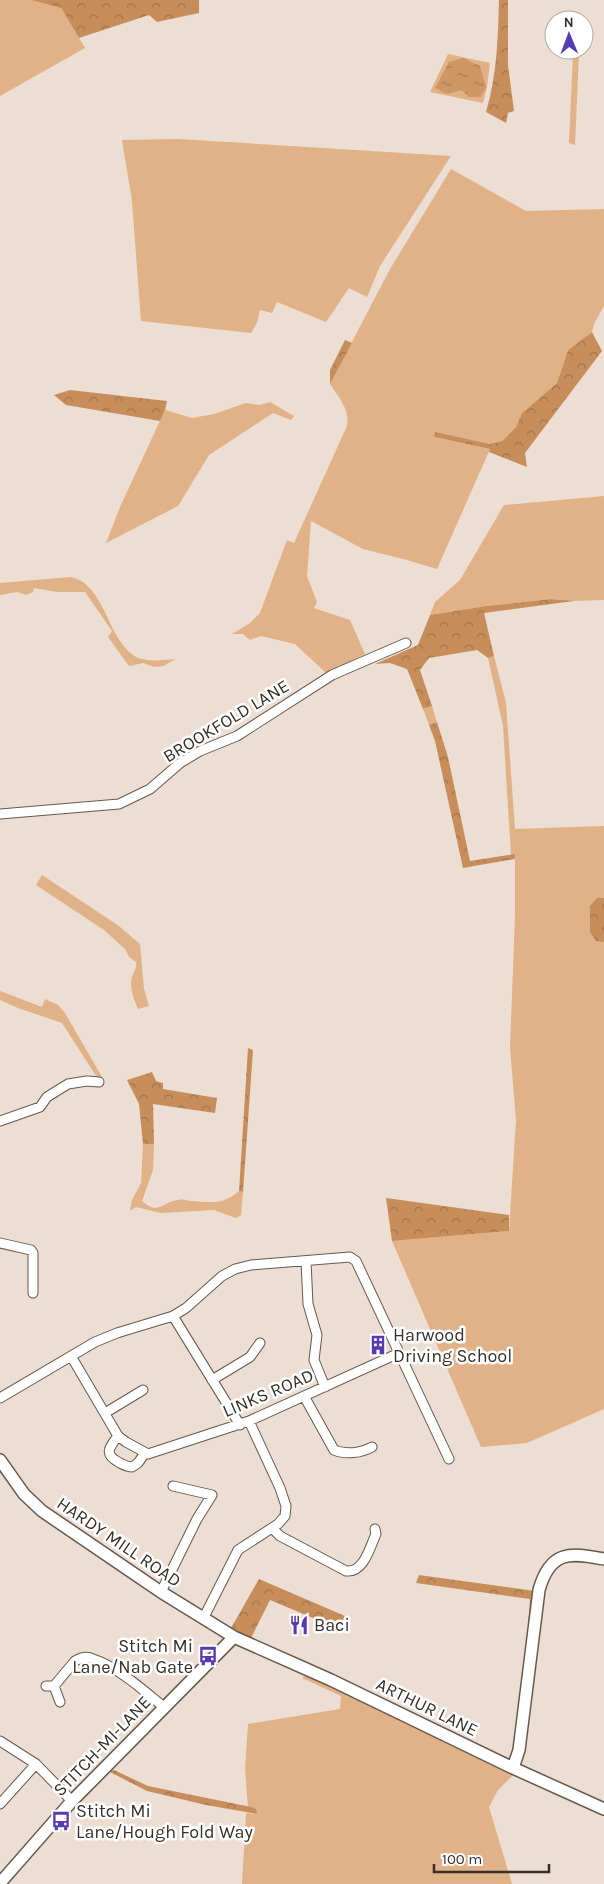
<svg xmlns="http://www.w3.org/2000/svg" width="604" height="1884" font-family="Karla,sans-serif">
<defs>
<pattern id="forest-crowns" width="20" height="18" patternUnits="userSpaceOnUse" patternTransform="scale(1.25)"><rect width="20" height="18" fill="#c78e5b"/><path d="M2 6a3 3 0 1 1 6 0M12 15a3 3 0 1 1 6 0" fill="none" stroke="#a2744b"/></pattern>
<pattern id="water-ripples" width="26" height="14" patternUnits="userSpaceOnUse" patternTransform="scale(1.25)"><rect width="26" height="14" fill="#cf9764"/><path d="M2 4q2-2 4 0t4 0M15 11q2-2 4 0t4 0" fill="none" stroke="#a97c53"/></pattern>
</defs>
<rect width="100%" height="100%" fill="#ecded2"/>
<path fill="#e1b187" d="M0,0H31L61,8L85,48L0,96Z
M573,53L579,54L575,145L569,143Z
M448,54L490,63L487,87L483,103L430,92Z
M178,139L451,156L380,266L367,297L349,288L326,322L277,302L272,313L260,310L257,323L251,333L141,321L132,201L122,140Z
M451,169L526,211L604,209V306L594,324L592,332L568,350L557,383L522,413L516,427L502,441L490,444L435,433L434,437L490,449L437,569L407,560L363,549L311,521L307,576L317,602L314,608L350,620L365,654L326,673L295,644L261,636L250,640L243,634H232L250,623L260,613L287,540L294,543L347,426C350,409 339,398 330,384L390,269Z
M270,402L294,416L291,420L273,413L209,455L178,506L106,543L120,507L165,410L192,418L214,414L246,403L260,405Z
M604,496V600L574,601L551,599L486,606L430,615L435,602L460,580L504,505Z
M71,577C105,585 106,635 133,655C144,663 163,660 176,659L163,666L154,667L143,663L129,666L108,637L112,631L85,592H57L34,588L33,592L26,595L17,592L0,595V583Z
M494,656L506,703L515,829L604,826V1409L527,1443L481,1447L392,1241L509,1231L516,1120L510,1048L515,916V855H511L503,726L488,658Z
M432,706L437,722L429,725L423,709Z
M42,875L119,926L140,944L144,989L149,1006L138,1009C134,1000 129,987 132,977C134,971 137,969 136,962L129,957L125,949L104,930L36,885Z
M0,991L42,1007L45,999L58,1005L65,1013L102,1077L98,1079L62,1023L18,1008L0,1000Z
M143,1144H154L153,1170L142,1201C159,1216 161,1202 178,1200C181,1199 186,1200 190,1201C210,1202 222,1206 239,1191L243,1192L241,1215L236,1218L214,1210L161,1213L136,1207L130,1211L132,1200L141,1183Z
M305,1676H309L513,1775L498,1790L489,1807L512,1884H242L246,1813L256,1814L251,1807H248L245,1769L248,1724L340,1709L341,1696L302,1678Z"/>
<path fill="url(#forest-crowns)" d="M31,0H199V13L157,22L149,15L79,38L61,8Z
M499,0H508V65L514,111L508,113L506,123L486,112C497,75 498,38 499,0Z
M592,332L602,351L525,453L527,467L489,452L490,449L434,437L435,432L490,444L502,441L516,427L522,413L557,383L568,350Z
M345,340L352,343L330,384V370Z
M70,390L167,401L165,410L160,421L66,405L54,395Z
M551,599L574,601L484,613L494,656L488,658L477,650L429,658L420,670L432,706L423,709L407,669L390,663L375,664L418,645L430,615L486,606Z
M437,722L448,757L470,861L515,854V859L463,868L435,741L429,725Z
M597,898H604V942L596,941L590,932V906Z
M248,1048L253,1050L243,1192L239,1191Z
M152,1072L156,1081L163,1083V1089L217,1098L215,1113L153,1104L154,1144H143L139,1104L127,1080Z
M386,1198L509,1215V1231L392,1241Z
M419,1575L535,1591L527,1639L530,1599L416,1583Z
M259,1579L345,1616L339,1629L270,1600L251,1638L231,1628Z
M114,1770L148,1786L251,1807L256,1809L257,1814L206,1805L147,1791L108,1771Z"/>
<path fill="url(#water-ripples)" d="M463,58L480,66L486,87L481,97H469L462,90L447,94L435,88L449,62Z"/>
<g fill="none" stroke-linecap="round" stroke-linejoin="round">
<defs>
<path id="street" d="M0,814L119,804L150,789L180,763L200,751L237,736L332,675L406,643
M0,1121L40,1107L47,1097L68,1084L87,1081L99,1082
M0,1243L31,1250L33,1253V1293
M306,1261L308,1304L317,1335L314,1360L325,1387
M173,1316L240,1425
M71,1356L118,1436L126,1442L148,1454L249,1421L399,1353
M212,1380L250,1357L260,1343
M304,1396L334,1450C346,1455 361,1453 372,1447
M0,1398L95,1342L117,1333L173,1316L186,1308L222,1276L235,1269L251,1265L350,1257L356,1261L449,1459
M105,1413L143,1390
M118,1436C109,1448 103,1454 120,1463C124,1465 127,1467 132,1467L138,1463L145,1453
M272,1528L280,1536L346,1571C364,1573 370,1547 376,1534L375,1529
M161,1592L197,1519L212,1495L173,1486
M203,1619L238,1550L278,1524L285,1516L286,1506L280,1488L249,1421
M46,1686H54L60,1702
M54,1686L75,1661C80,1658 87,1656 93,1659C118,1667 144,1691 164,1707
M0,1741L36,1764L72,1801
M0,1804L36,1764"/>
<path id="secondary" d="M0,1460L24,1494L42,1511L161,1592L234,1637L331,1680L513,1768L604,1809
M513,1768L519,1750L539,1590C550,1551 569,1552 604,1559
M0,1883L72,1801L234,1637"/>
</defs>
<use href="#street" stroke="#65594e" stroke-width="11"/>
<use href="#secondary" stroke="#65594e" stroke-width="14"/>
<use href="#street" stroke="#fff" stroke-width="9"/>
<use href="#secondary" stroke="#fff" stroke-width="11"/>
</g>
<defs>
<symbol id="building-bare" viewBox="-9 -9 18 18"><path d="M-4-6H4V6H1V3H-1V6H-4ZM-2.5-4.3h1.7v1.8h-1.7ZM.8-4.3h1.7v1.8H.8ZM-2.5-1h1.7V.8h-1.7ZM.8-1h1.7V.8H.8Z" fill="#563bb3" stroke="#fff" stroke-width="2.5" paint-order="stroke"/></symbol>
<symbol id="restaurant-bare" viewBox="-9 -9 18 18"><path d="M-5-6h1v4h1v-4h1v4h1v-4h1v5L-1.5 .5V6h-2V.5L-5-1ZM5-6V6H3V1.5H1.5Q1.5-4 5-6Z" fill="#563bb3" stroke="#fff" stroke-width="2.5" paint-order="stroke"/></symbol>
<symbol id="bus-bare" viewBox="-9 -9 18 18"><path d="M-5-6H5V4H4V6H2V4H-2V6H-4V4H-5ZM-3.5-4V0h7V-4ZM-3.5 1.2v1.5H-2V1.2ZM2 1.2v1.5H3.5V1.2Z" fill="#563bb3" stroke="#fff" stroke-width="2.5" paint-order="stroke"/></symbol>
</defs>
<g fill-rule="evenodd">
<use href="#building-bare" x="364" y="1331" width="28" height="28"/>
<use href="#restaurant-bare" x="285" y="1611" width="28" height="28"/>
<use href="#bus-bare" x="194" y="1642" width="28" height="28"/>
<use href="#bus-bare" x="47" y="1807" width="28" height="28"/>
</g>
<g text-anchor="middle" stroke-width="5" stroke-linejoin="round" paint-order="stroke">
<g font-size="18" fill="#35302b" stroke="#fff">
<text transform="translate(226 721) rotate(-31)" y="6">BROOKFOLD LANE</text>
<text transform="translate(268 1393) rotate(-23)" y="6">LINKS ROAD</text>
<text transform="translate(119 1542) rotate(34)" y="6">HARDY MILL ROAD</text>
<text transform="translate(427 1707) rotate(26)" y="6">ARTHUR LANE</text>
<text transform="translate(102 1746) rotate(-46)" y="6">STITCH-MI-LANE</text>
</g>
<g font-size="18" fill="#35302b" stroke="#fff" text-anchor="start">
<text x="393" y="1341">Harwood<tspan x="393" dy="21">Driving School</tspan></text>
<text x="314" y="1631">Baci</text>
<text x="193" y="1652" text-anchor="end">Stitch Mi<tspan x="193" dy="21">Lane/Nab Gate</tspan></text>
<text x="76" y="1817">Stitch Mi<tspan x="76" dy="21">Lane/Hough Fold Way</tspan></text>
</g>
</g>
<g transform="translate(569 35) rotate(359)"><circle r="24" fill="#ffffff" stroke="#aeacaa"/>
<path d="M0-4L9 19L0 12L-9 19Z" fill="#563bb3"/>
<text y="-8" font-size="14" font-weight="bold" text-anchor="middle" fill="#35302b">N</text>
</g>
<path d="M434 1864v8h115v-8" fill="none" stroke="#35302b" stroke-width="2.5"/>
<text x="442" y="1864" font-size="15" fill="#35302b" stroke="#ffffff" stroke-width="4" paint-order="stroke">100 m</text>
</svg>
